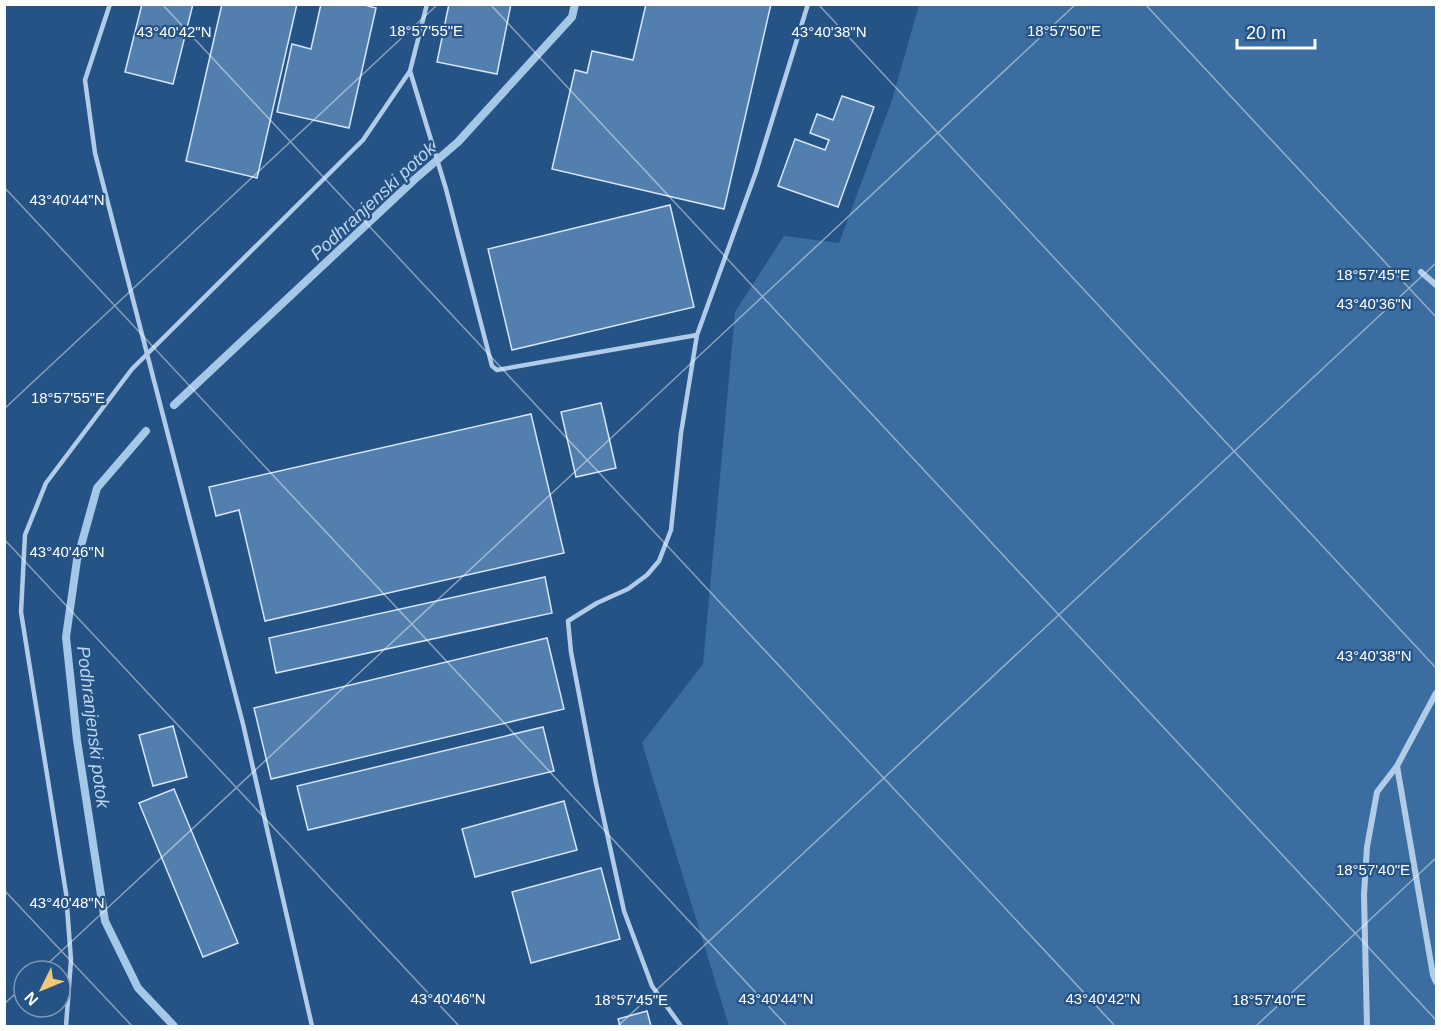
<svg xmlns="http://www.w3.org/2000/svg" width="1441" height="1031" font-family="Arial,sans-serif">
<rect width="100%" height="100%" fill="#265385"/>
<path fill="#3b6da1" d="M919,5H1436V1026H729L642,743L703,664L735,312L784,236L839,243L892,100Z"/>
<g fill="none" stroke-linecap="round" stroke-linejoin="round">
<path stroke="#a5c7e8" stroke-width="8" d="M174,405L415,179L458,142L572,17L575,4
M146,431L97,488L77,560L66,637L77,740L105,921L138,988L174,1026"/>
</g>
<path fill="#537fae" stroke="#d4e5f6" stroke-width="1.5" d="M142,4H193L173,84L125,72Z
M222,4H297L257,178L186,161Z
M321,4H361L376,8L349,128L277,112L292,44L311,49Z
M449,4H511L497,74L437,62Z
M646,4H771L724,209L552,169L575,70L587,73L592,51L633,60Z
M842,96L874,107L838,207L778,186L795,139L825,150L829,140L810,133L817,114L833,120Z
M670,205L694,307L512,350L488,249Z
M601,403L616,468L576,477L561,412Z
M531,414L564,553L265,621L239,510L216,516L209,487Z
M545,577L552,613L276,673L269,638Z
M547,638L564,709L271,779L254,708Z
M173,726L187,777L153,786L139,735Z
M543,727L554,771L308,830L297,786Z
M174,789L238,943L203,957L139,803Z
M564,801L577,850L475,877L462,829Z
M601,868L620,939L531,963L512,892Z
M647,1011L651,1026H620L618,1019Z"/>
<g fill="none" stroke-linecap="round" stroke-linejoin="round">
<path stroke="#b1cce8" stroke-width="4.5" d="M110,4L85,80L95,153L243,724L312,1026
M410,71L446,189L492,366L497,370L697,335L756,172L808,4
M66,1026L71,960L66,893L21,612L25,535L46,483L132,369L363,140L410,71L427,4
M681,1026L652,986L624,911L596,783L571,652L568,621L597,603L628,589L647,575L659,561L671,530L681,433L697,335"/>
<path stroke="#b1cce8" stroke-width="6" d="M1421,272L1436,285
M1397,766L1433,975L1436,982
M1367,1026L1364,895L1367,847L1377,792L1397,766L1436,693"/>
</g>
<path fill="none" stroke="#fff" stroke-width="1.5" stroke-opacity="0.45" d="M162,4L1115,1026M490,4L1436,1020M818,4L1436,668M1145,4L1436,317M4,187L787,1026M4,409L438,4M4,539L459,1026M4,890L132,1026M40,971L1076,4M4,1004L24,986M618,1026L1436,263M1256,1026L1436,858"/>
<g text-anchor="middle" stroke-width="4.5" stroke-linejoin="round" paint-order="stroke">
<g font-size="18" font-style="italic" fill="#bcd5ef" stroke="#265385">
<text transform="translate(373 201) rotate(-43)" y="6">Podhranjenski potok</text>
<text transform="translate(93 727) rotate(83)" y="6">Podhranjenski potok</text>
</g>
</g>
<g font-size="15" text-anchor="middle" fill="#fff" stroke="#265385" stroke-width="4.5" stroke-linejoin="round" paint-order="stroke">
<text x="426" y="36">18°57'55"E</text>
<text x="1064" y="36">18°57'50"E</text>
<text x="174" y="37">43°40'42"N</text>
<text x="829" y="37">43°40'38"N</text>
<text x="67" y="205">43°40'44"N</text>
<text x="1373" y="280">18°57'45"E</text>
<text x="1374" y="309">43°40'36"N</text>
<text x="68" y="403">18°57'55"E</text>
<text x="67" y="557">43°40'46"N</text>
<text x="1374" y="661">43°40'38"N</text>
<text x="1373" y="875">18°57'40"E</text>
<text x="67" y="908">43°40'48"N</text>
<text x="448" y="1004">43°40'46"N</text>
<text x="776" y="1004">43°40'44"N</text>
<text x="1103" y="1004">43°40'42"N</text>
<text x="631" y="1005">18°57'45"E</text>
<text x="1269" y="1005">18°57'40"E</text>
</g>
<rect width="1441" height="1031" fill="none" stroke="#ffffff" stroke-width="12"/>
<g transform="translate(42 989) rotate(227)"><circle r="28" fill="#265385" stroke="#7d98b6" stroke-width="1.5"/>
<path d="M0-4.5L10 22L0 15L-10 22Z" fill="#f1c876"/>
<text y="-9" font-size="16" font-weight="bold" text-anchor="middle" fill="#ffffff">N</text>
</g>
<path d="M1237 39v9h78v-9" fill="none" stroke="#ffffff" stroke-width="3"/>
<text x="1246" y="39" font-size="18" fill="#ffffff" stroke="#265385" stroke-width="4.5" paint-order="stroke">20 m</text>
</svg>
